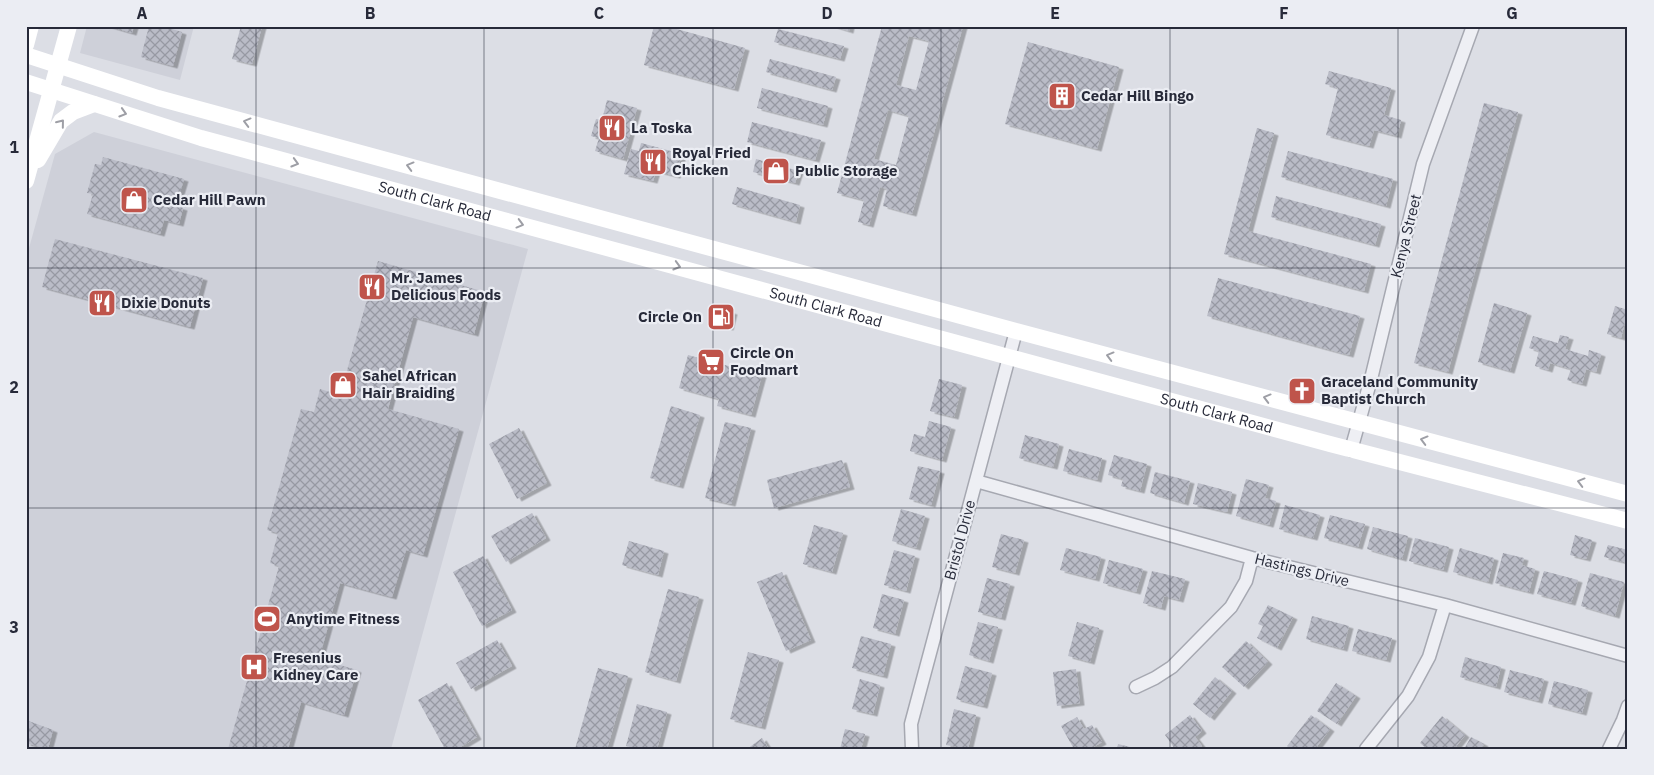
<svg xmlns="http://www.w3.org/2000/svg" width="1654" height="775" font-family="'IBM Plex Sans',sans-serif">
<defs>
<pattern id="building-cross-hatch" width="8" height="8" patternUnits="userSpaceOnUse" patternTransform="scale(1.25)"><rect width="8" height="8" fill="#babcc7"/><path d="M0 0l8 8M0 8l8-8" fill="none" stroke="#9799a3"/></pattern>
<filter id="shadow"><feDropShadow dx="4.5" dy="2.5" stdDeviation="0" flood-color="#0004"/></filter>
</defs>
<rect width="100%" height="100%" fill="#dcdee5"/>
<path fill="#ced0d9" d="M87,26H194L180,80L80,53Z
M94,132L528,249L391,749H26V259L55,154Z"/>
<path fill="url(#building-cross-hatch)" fill-rule="evenodd" filter="url(#shadow)" d="M108,26H134L132,33Z
M149,26H162L182,32L173,66L141,57Z
M241,26H262L252,64L232,59Z
M654,26H666L745,48L734,89L644,65Z
M833,26H850L849,31Z
M882,26H963L912,214L883,206L887,189L880,187L869,225L858,222L864,200L837,193ZM909,36L929,41L916,90L896,85ZM888,110L909,116L896,165L874,159Z
M778,29L844,46L840,59L774,42Z
M1028,42L1119,67L1097,149L1005,124Z
M770,59L836,77L832,90L766,72Z
M1329,71L1391,88L1384,115L1401,120L1397,136L1374,130L1369,146L1326,135L1338,88L1325,84Z
M762,88L828,106L823,125L757,108Z
M607,100L637,108L623,159L595,151L599,138L591,136L596,119L602,120Z
M1484,103L1518,112L1448,372L1414,363Z
M752,122L821,140L815,160L747,142Z
M1257,128L1274,133L1248,231L1371,264L1364,291L1224,254Z
M641,143L682,154L676,176L656,171L653,181L624,174L631,149L639,151Z
M1288,151L1393,179L1386,206L1281,177Z
M103,157L184,179L176,206L183,208L179,224L164,220L160,234L87,214L93,194L87,193L95,164L101,165Z
M756,159L799,171L795,183L753,172Z
M737,187L800,205L796,222L732,204Z
M1276,196L1381,224L1375,245L1271,217Z
M55,239L203,278L190,327L42,287Z
M378,261L485,292L474,334L413,317L388,409L459,429L423,555L406,550L392,597L340,583L319,659L357,670L344,715L301,702L288,749H228L279,566L270,563L278,533L267,530L301,409L314,412L320,389L340,395Z
M1218,278L1360,316L1349,355L1207,316Z
M1494,303L1527,313L1510,371L1478,362Z
M1615,306L1628,310L1621,338L1607,334Z
M713,307L733,312L729,328L709,322Z
M1560,335L1569,337L1565,349L1588,356L1589,350L1601,354L1596,372L1586,369L1582,384L1567,380L1571,369L1550,363L1548,370L1535,366L1539,351L1529,348L1533,336L1558,343Z
M688,355L762,375L751,415L717,406L719,399L679,388Z
M939,379L962,385L954,417L930,411Z
M671,406L700,415L679,486L650,478Z
M929,421L951,427L942,460L910,451L914,434L925,437Z
M725,422L751,428L731,504L705,498Z
M519,428L547,483L517,499L489,444Z
M1025,435L1059,444L1053,467L1019,458Z
M1069,449L1102,458L1097,480L1063,471Z
M1114,455L1147,464L1140,491L1121,486L1123,479L1108,475Z
M842,460L850,487L774,508L767,480Z
M918,466L940,471L931,505L909,499Z
M1155,472L1190,481L1184,503L1150,493Z
M1246,479L1269,485L1265,498L1276,501L1269,525L1236,516Z
M1198,483L1232,492L1227,512L1193,504Z
M1285,505L1320,515L1313,538L1279,529Z
M901,509L925,516L916,548L892,541Z
M532,513L546,538L506,562L491,536Z
M1330,515L1365,524L1358,547L1324,538Z
M814,525L843,533L832,572L803,564Z
M1373,527L1408,536L1402,559L1367,549Z
M1001,534L1024,540L1015,573L992,567Z
M1575,535L1592,540L1586,559L1570,555Z
M1415,538L1449,547L1443,570L1409,561Z
M629,541L664,551L658,575L622,565Z
M1608,545L1628,550V563L1604,557Z
M1066,548L1101,557L1095,579L1060,570Z
M1460,548L1494,558L1488,582L1453,572Z
M894,550L915,556L906,591L884,585Z
M1503,553L1524,558L1522,565L1535,569L1529,592L1495,583Z
M483,556L512,610L482,626L453,572Z
M1109,560L1143,569L1136,592L1103,583Z
M1152,571L1185,579L1179,600L1164,596L1161,608L1143,603Z
M1544,571L1578,580L1571,603L1537,594Z
M782,572L811,640L786,651L757,582Z
M1590,573L1624,582L1615,616L1581,606Z
M987,578L1010,584L1001,618L978,612Z
M668,589L699,597L676,681L645,672Z
M882,594L904,600L895,634L873,628Z
M1268,605L1293,617L1277,648L1257,638L1263,626L1258,624Z
M1312,616L1349,626L1343,649L1306,639Z
M978,622L998,627L989,661L969,655Z
M1077,622L1099,628L1090,662L1068,656Z
M1358,629L1392,638L1386,660L1352,651Z
M861,636L891,644L883,676L852,668Z
M497,640L512,666L471,689L456,663Z
M1246,641L1268,662L1244,687L1222,667Z
M748,652L779,660L761,727L730,719Z
M1465,657L1501,667L1496,687L1460,677Z
M965,666L992,673L983,706L956,699Z
M598,668L628,676L607,749H575Z
M1076,669L1080,703L1057,706L1053,672Z
M1510,670L1544,679L1538,701L1504,692Z
M1215,677L1232,691L1210,718L1193,704Z
M860,679L880,685L873,714L852,709Z
M1554,681L1588,690L1582,713L1548,704Z
M447,683L477,737L457,749H445L418,700Z
M1336,683L1356,696L1337,724L1317,711Z
M637,704L667,712L657,749H637L626,746Z
M954,709L976,715L968,749L946,745Z
M1190,715L1202,731L1195,737L1202,746L1198,749H1175L1165,735Z
M1311,715L1330,729L1315,749H1291L1287,746Z
M1442,716L1465,735L1454,749H1427L1420,743Z
M1077,717L1084,729L1092,725L1102,742L1090,749H1074L1061,726Z
M26,720L53,730L48,749L26,743Z
M845,729L865,734L861,749H840Z
M1471,737L1484,744L1481,749H1464Z
M762,738L769,749H747Z
M1118,744L1134,748V749H1117Z"/>
<g fill="none" stroke-linecap="round" stroke-linejoin="round">
<defs>
<path id="minor" d="M1351,450L1371,379L1423,164L1473,26
M976,481L1252,558L1445,605L1628,656
M1136,687L1155,678L1172,667L1231,607L1246,581L1252,558
M912,749L911,724L1016,331
M1366,749L1408,696L1429,657L1445,605
M1609,749L1623,720L1628,706"/>
</defs>
<use href="#minor" stroke="#a6a8b1" stroke-width="15"/>
<use href="#minor" stroke="#eeeff4" stroke-width="12"/>
<g stroke="#fff" stroke-width="16">
<path d="M26,45L31,26"/>
<path d="M26,55L158,98L1016,331L1628,494"/>
<path id="s1" d="M26,82L201,138L1330,444L1628,521"/>
<path d="M38,160L61,121L73,112L94,104"/>
<path d="M26,181L69,26"/>
</g>
</g>
<defs><path id="oneway-chevron" d="M-2-3.5L2.5 0L-2 3.5" fill="none" stroke-width="1.6" stroke-linecap="round" stroke-linejoin="round" transform="scale(1.25)"/></defs>
<g stroke="#9e9fa6">
<use href="#oneway-chevron" transform="translate(123 113) rotate(17)"/>
<use href="#oneway-chevron" transform="translate(247 122) rotate(-165)"/>
<use href="#oneway-chevron" transform="translate(61 123) rotate(-51)"/>
<use href="#oneway-chevron" transform="translate(295 163) rotate(16)"/>
<use href="#oneway-chevron" transform="translate(410 166) rotate(-165)"/>
<use href="#oneway-chevron" transform="translate(520 224) rotate(15)"/>
<use href="#oneway-chevron" transform="translate(677 266) rotate(16)"/>
<use href="#oneway-chevron" transform="translate(1110 356) rotate(-165)"/>
<use href="#oneway-chevron" transform="translate(1267 398) rotate(-165)"/>
<use href="#oneway-chevron" transform="translate(1424 440) rotate(-165)"/>
<use href="#oneway-chevron" transform="translate(1581 482) rotate(-165)"/>
</g>
<path fill="none" stroke="#272a39" stroke-width="1" stroke-opacity="0.55" d="M256,26V749M484,26V749M713,26V749M941,26V749M1170,26V749M1398,26V749M26,268H1628M26,508H1628"/>
<defs>
<symbol id="building-square" viewBox="-11 -11 22 22"><rect x="-9" y="-9" width="18" height="18" rx="4" fill="#bf544b" stroke="#ebedf3"/><path d="M-4-6H4V6H1V3H-1V6H-4ZM-2.5-4.3h1.7v1.8h-1.7ZM.8-4.3h1.7v1.8H.8ZM-2.5-1h1.7V.8h-1.7ZM.8-1h1.7V.8H.8Z" fill="#fff"/></symbol>
<symbol id="restaurant-square" viewBox="-11 -11 22 22"><rect x="-9" y="-9" width="18" height="18" rx="4" fill="#bf544b" stroke="#ebedf3"/><path d="M-5-6h1v4h1v-4h1v4h1v-4h1v5L-1.5 .5V6h-2V.5L-5-1ZM5-6V6H3V1.5H1.5Q1.5-4 5-6Z" fill="#fff"/></symbol>
<symbol id="shop-square" viewBox="-11 -11 22 22"><rect x="-9" y="-9" width="18" height="18" rx="4" fill="#bf544b" stroke="#ebedf3"/><path d="M-5-2.5h2.3a2.7 3.5 0 0 1 5.4 0H5L5.5 6h-11ZM-1.5-2.5h3a1.5 2.3 0 0 0-3 0Z" fill="#fff"/></symbol>
<symbol id="fuel-square" viewBox="-11 -11 22 22"><rect x="-9" y="-9" width="18" height="18" rx="4" fill="#bf544b" stroke="#ebedf3"/><path d="M-5.5-6h7V0h2V4h1.3V-2.5L3-4.5l.8-.8L6-3V5H2.5V1h-1V6h-7ZM-4.2-4.7v3.2H.2V-4.7Z" fill="#fff"/></symbol>
<symbol id="supermarket-square" viewBox="-11 -11 22 22"><rect x="-9" y="-9" width="18" height="18" rx="4" fill="#bf544b" stroke="#ebedf3"/><path d="M-6-5.5h2.5l.6 2H6L4.5 2H-2.5L-4.4-4H-6ZM-1.5 3.2a1.3 1.3 0 1 0 .1 0ZM3 3.2a1.3 1.3 0 1 0 .1 0Z" fill="#fff"/></symbol>
<symbol id="church-square" viewBox="-11 -11 22 22"><rect x="-9" y="-9" width="18" height="18" rx="4" fill="#bf544b" stroke="#ebedf3"/><path d="M-1.2-6h2.4v3.5h3.3v2.4h-3.3V6h-2.4V-.1h-3.3v-2.4h3.3Z" fill="#fff"/></symbol>
<symbol id="stadium-square" viewBox="-11 -11 22 22"><rect x="-9" y="-9" width="18" height="18" rx="4" fill="#bf544b" stroke="#ebedf3"/><path d="M0-5a6.5 5 0 1 0 0 10a6.5 5 0 1 0 0-10ZM-3.5-1.8h7v3.6h-7Z" fill="#fff"/></symbol>
<symbol id="hospital-square" viewBox="-11 -11 22 22"><rect x="-9" y="-9" width="18" height="18" rx="4" fill="#bf544b" stroke="#ebedf3"/><path d="M-5-5h3v3.5h4V-5h3V5h-3V1.5h-4V5h-3Z" fill="#fff"/></symbol>
</defs>
<g fill-rule="evenodd">
<use href="#building-square" x="1046" y="80" width="32" height="32"/>
<use href="#restaurant-square" x="596" y="112" width="32" height="32"/>
<use href="#restaurant-square" x="637" y="146" width="32" height="32"/>
<use href="#shop-square" x="760" y="155" width="32" height="32"/>
<use href="#shop-square" x="118" y="184" width="32" height="32"/>
<use href="#restaurant-square" x="356" y="271" width="32" height="32"/>
<use href="#restaurant-square" x="86" y="287" width="32" height="32"/>
<use href="#fuel-square" x="705" y="301" width="32" height="32"/>
<use href="#supermarket-square" x="695" y="346" width="32" height="32"/>
<use href="#shop-square" x="327" y="369" width="32" height="32"/>
<use href="#church-square" x="1286" y="375" width="32" height="32"/>
<use href="#stadium-square" x="251" y="603" width="32" height="32"/>
<use href="#hospital-square" x="238" y="651" width="32" height="32"/>
</g>
<g text-anchor="middle" stroke-width="4.5" stroke-linejoin="round" paint-order="stroke">
<g font-size="15" font-weight="bold" fill="#272a39" stroke="#ebedf3" text-anchor="start">
<text x="1081" y="101">Cedar Hill Bingo</text>
<text x="631" y="133">La Toska</text>
<text x="672" y="158">Royal Fried<tspan x="672" dy="17">Chicken</tspan></text>
<text x="795" y="176">Public Storage</text>
<text x="153" y="205">Cedar Hill Pawn</text>
<text x="391" y="283">Mr. James<tspan x="391" dy="17">Delicious Foods</tspan></text>
<text x="121" y="308">Dixie Donuts</text>
<text x="702" y="322" text-anchor="end">Circle On</text>
<text x="730" y="358">Circle On<tspan x="730" dy="17">Foodmart</tspan></text>
<text x="362" y="381">Sahel African<tspan x="362" dy="17">Hair Braiding</tspan></text>
<text x="1321" y="387">Graceland Community<tspan x="1321" dy="17">Baptist Church</tspan></text>
<text x="286" y="624">Anytime Fitness</text>
<text x="273" y="663">Fresenius<tspan x="273" dy="17">Kidney Care</tspan></text>
</g>
<g font-size="15" fill="#272a39" stroke="#ebedf3">
<text dy="5" stroke="none"><textPath href="#s1" startOffset="426">South Clark Road</textPath></text>
<text transform="translate(1406 236) rotate(-76)" y="5">Kenya Street</text>
<text dy="5" stroke="none"><textPath href="#s1" startOffset="831">South Clark Road</textPath></text>
<text dy="5" stroke="none"><textPath href="#s1" startOffset="1236">South Clark Road</textPath></text>
<text transform="translate(960 540) rotate(-75)" y="5">Bristol Drive</text>
<text transform="translate(1302 570) rotate(14)" y="5">Hastings Drive</text>
</g>
</g>
<rect width="1654" height="775" fill="none" stroke="#ebedf3" stroke-width="55"/>
<rect x="28" y="28" width="1598" height="720" fill="none" stroke="#272a39" stroke-width="2"/>
<g font-size="16" text-anchor="middle" font-weight="bold" fill="#272a39">
<text x="142" y="19">A</text>
<text x="370" y="19">B</text>
<text x="599" y="19">C</text>
<text x="827" y="19">D</text>
<text x="1055" y="19">E</text>
<text x="1284" y="19">F</text>
<text x="1512" y="19">G</text>
<text x="14" y="153">1</text>
<text x="14" y="393">2</text>
<text x="14" y="633">3</text>
</g>
</svg>
